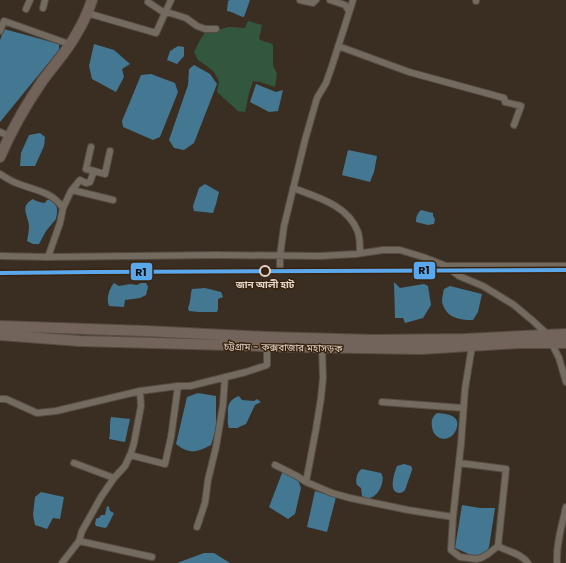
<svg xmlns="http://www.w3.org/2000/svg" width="566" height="563" font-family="Poppins,'Noto Sans Bengali',sans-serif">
<rect width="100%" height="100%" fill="#3a2e23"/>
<path fill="#32573e" d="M248,21L262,25L259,39C263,42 270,42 273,45V66L277,73L275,87L260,82L253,81L249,93L245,112L238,111L217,92L219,81L214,72L208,67L198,60L194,52L200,40L205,33H213L221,29L229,27L245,28Z"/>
<path fill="#447792" d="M230,0H250L244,17C238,16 234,12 227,11L228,1Z
M4,29L59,44V50L0,122V40Z
M94,44L114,50L130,64L122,69L124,77L116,92L92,79L89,66Z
M178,46L184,47V56L177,64L167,60L170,51Z
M194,65L210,74L217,84L194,143L184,150L174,148L169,140L188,85L189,69Z
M151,74L175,83L178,92L160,137L153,140L123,127L122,121L141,75Z
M256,84L276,92L283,90L278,111L269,112L250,102Z
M40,133L45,137L44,146L35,166H20L21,153L29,135Z
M348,150L377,156L374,172L370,182L342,175Z
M205,184L219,192L216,204L213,213L194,211L193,206L199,188Z
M33,199C37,202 40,202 45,203L47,200H52L55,204L57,208V213L56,219L46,231L39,244H33L27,241C28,236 29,230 29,225C27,214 20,206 33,199Z
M421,210L433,213V216L435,219L434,224L428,225L416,222C416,217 417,214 421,210Z
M394,282L400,288L424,284L428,286L431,305L423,318L405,323L403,318H395Z
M114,283L119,286L130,284L137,285L141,283H146L148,287L146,295L140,298L125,300L124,307L109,306C106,299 109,289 114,283Z
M450,286L482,294L478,312L473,320C459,320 446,318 442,302C442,298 443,293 444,289Z
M205,288L221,292L223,297L218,299V309L217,312H198L189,311L188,308C191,302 190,295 192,289Z
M198,393L216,396V428L211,445C198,452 189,455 176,444L187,397Z
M239,396L242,400L254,401L257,399L261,402L255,405L246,424L237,428H229C227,423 228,419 228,415C227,405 230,399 239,396Z
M437,413C447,414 462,415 456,430C455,432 453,436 450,437C442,442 433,436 432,427C431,421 432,417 437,413Z
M111,417L130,419L125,442L109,439C111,430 109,425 111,417Z
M404,464L411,466L412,468V470L405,490C402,493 400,494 396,492C389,488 395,471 397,466Z
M362,469L381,473C387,482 375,505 362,496L361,488L357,485C355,481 357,471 362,469Z
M282,473H287L298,480L301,488L295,514L288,519L269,507Z
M315,491L336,497L327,532L307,527Z
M41,492L64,497L60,519L53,518L47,529L35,525L33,515L35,497Z
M462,505L480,508H495L489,547L484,555H471L455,548Z
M107,506L109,507L110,511L114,513L107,527L105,528L96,526L95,524L96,519L100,517L101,515H105Z
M204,553H214L230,563H177Z"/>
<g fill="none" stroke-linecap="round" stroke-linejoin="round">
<defs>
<path id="minor" d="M171,0L165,13H170L186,18L197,26L205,29H216
M300,0L313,3L316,0
M330,0L345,5L349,11
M476,1V0
M43,8L45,0
M26,9L30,0
M87,13L156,33L165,13L163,12L148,2
M0,31L4,21L69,44
M338,46L409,72L504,98L505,102L521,106L514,125
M0,132L9,136
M91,147L86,169L94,171
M0,174C5,177 9,180 14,182C31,190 51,190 63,208L60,223L48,257
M293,188C317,197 348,205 358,232C360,238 360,247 360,253
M72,190L113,200
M63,208L71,191L80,180L86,183L90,182L94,171L105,174L110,151
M0,256L48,257L217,255L320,256L356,254L383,250H400L423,257L446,266L459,276L483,286L514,305L533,321L547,334L559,358L566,382
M446,266H566
M280,271V256L284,226L305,140L317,98L326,83L332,66L353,0
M322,348L323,378L321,398L316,429L306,482L332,493L350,498L408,510L453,517L451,550L460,557L476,559L481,558L488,554L498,546
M0,399H6L37,413L56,411L140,391L178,386H190L246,372L267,365V344
M382,402L463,408
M130,455L165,464L171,437L178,386
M74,463L114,478
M459,463L506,469L498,546C508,552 521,553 528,563
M275,465L297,476L306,482
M453,517L461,444L465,389L472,346
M197,527L205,503L208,480L216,447L223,405L225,377
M79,541L152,557
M62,563L79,541L82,531L101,497L114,478L125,466L131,453L134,443L141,406L140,391
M557,563C556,544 562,525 566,507"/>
<path id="primary" d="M0,157C12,129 25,106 43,80C54,65 68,50 77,33C83,23 88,12 92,0"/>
<path id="trunk" d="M0,326L145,331L267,337L374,340L465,339L566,334
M0,335L80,341L298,347L421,349L518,343H566"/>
</defs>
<use href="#minor" stroke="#564c42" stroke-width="8"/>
<use href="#primary" stroke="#564c42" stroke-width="12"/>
<use href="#trunk" stroke="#564c42" stroke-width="12"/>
<use href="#minor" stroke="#736a60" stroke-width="6"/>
<use href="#primary" stroke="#716359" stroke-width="10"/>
<use href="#trunk" stroke="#72645a" stroke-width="10"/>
<defs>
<path id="rail-1" d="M0,273L94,272L566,270"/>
</defs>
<use href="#rail-1" stroke="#39230f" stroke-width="7"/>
<use href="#rail-1" stroke="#5aa8eb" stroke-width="4"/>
</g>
<circle fill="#39230f" stroke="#e2d3c7" stroke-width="2" cx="265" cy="271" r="5"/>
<g text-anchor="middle" stroke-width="3" stroke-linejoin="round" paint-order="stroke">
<g font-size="10" font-weight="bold" fill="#e2d3c7" stroke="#39230f">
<text x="265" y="288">জান আলী হাট</text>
</g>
<g font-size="10" fill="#e2d3c7" stroke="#39230f">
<text transform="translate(283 347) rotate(1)" y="4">চট্টগ্রাম - কক্সবাজার মহাসড়ক</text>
</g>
</g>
<g stroke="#39230f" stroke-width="1.5">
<rect x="413" y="261" width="23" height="19" rx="4" fill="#5aa8eb"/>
<rect x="130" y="262" width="23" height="19" rx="4" fill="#5aa8eb"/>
</g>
<g font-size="11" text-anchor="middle" font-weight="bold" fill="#111">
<text x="424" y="274">R1</text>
<text x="141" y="276">R1</text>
</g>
</svg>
